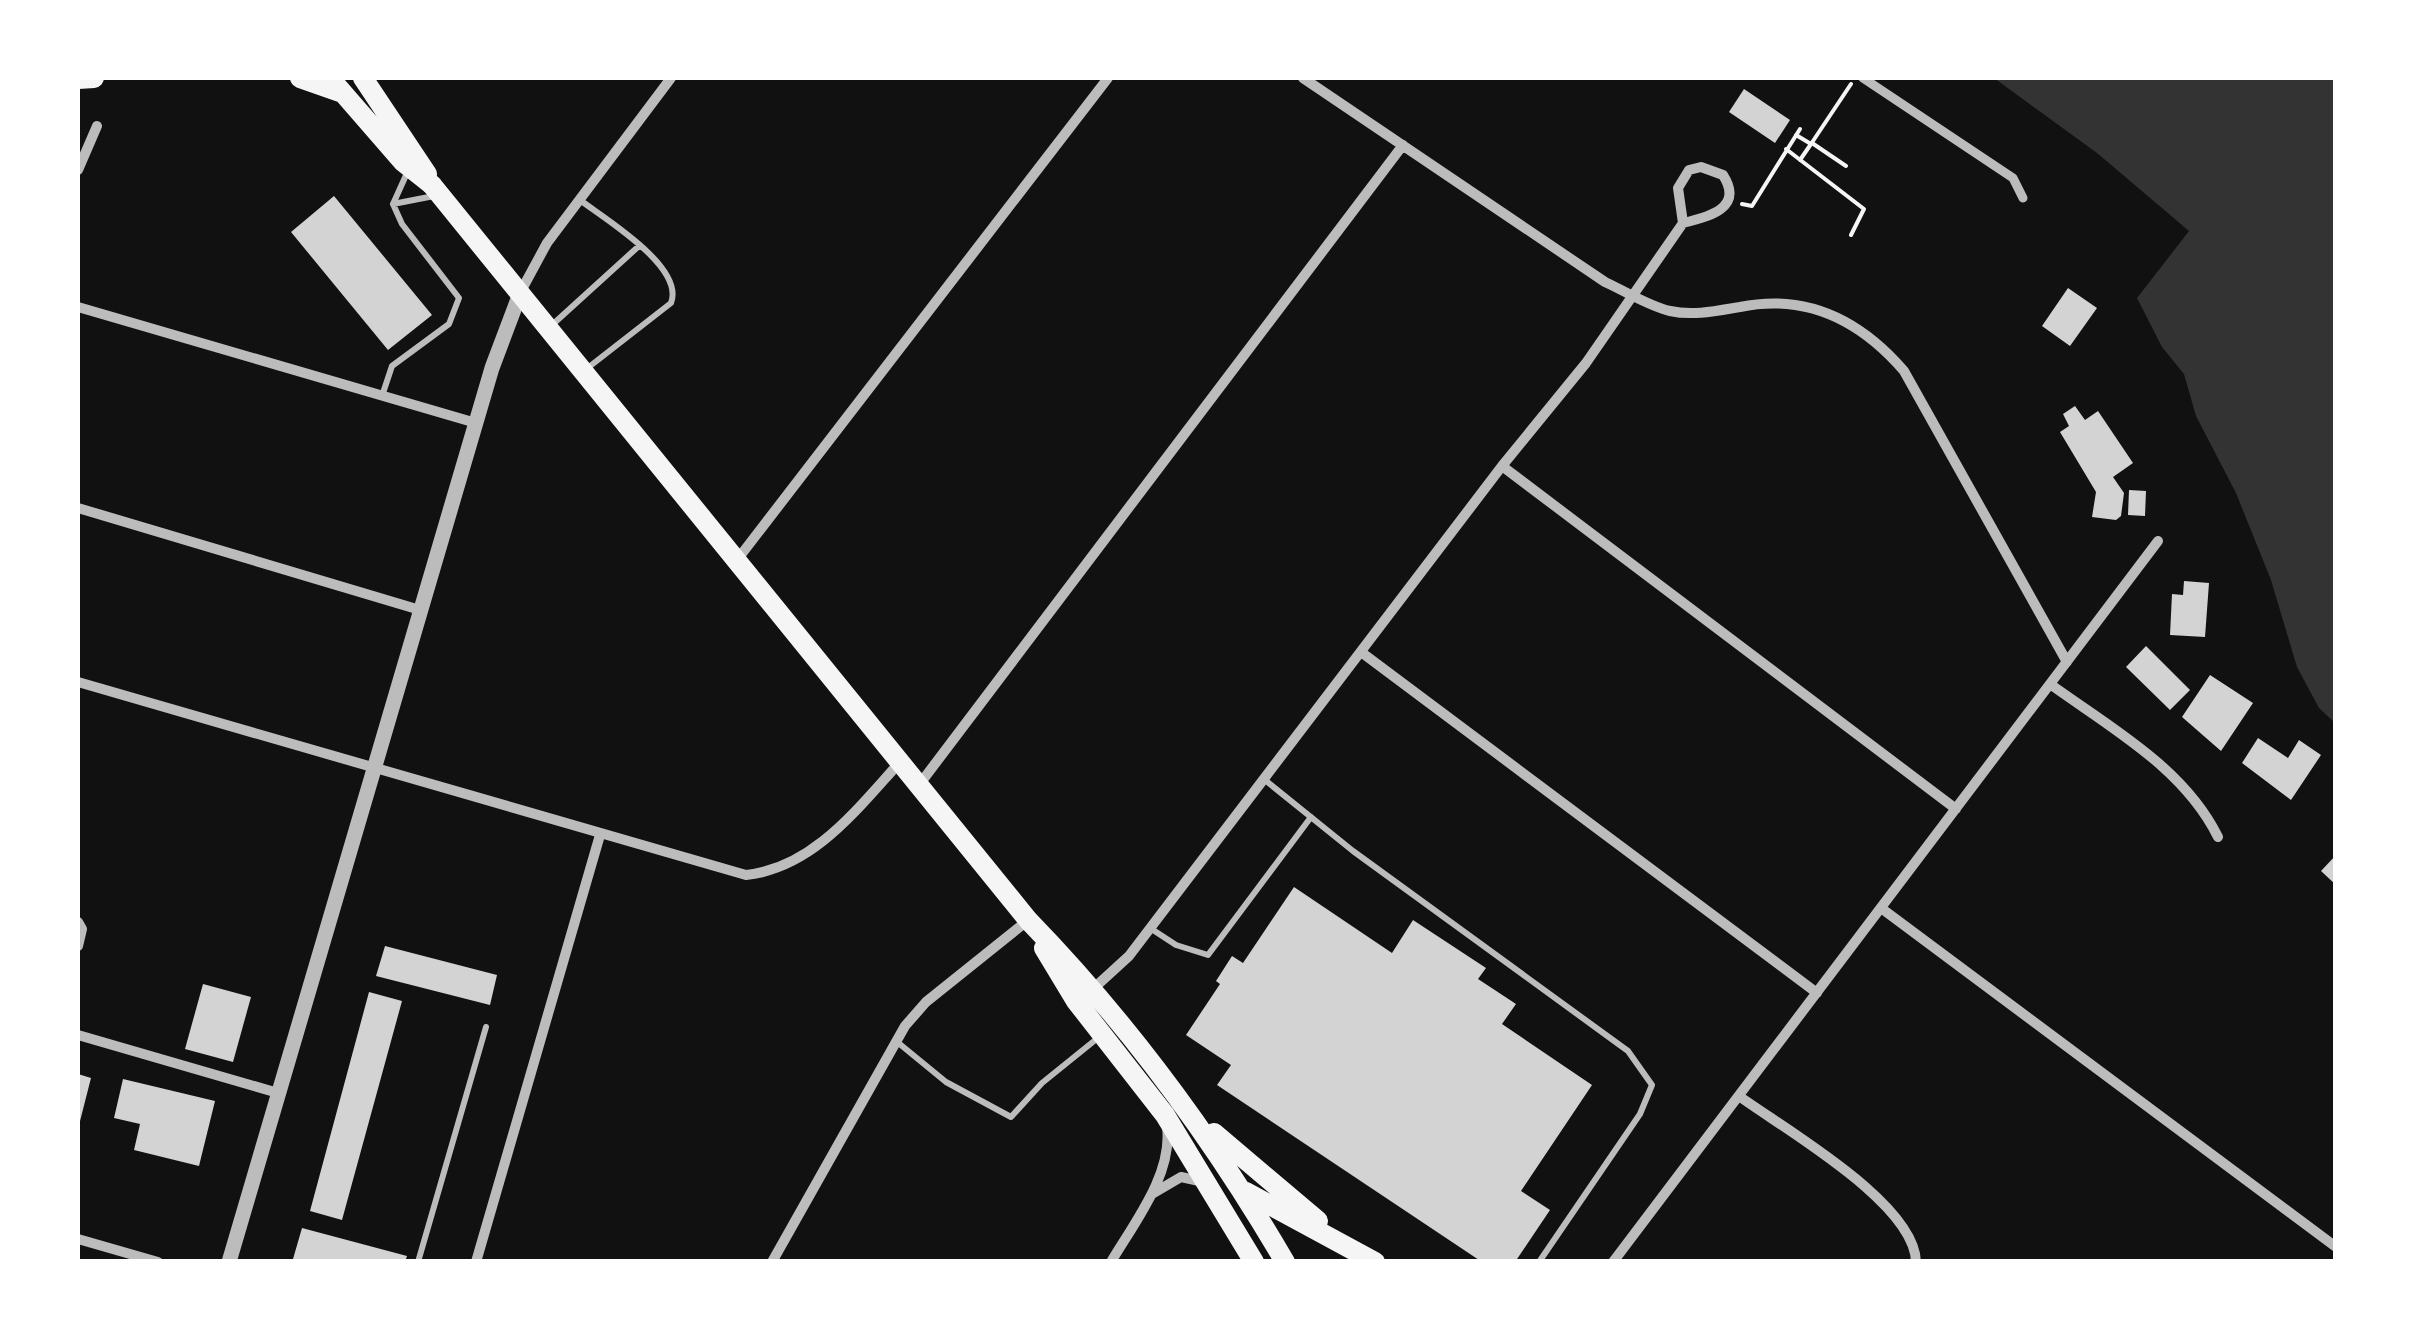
<svg xmlns="http://www.w3.org/2000/svg" width="2413" height="1339" font-family="Manrope,sans-serif">
<rect width="100%" height="100%" fill="#111"/>
<path fill="#333" d="M1994,78H2335V723L2319,708L2297,667L2271,580L2236,493L2196,416L2184,374L2162,347L2137,298L2189,231L2097,153Z"/>
<path fill="#d3d3d3" d="M1744,89L1790,120L1775,143L1729,112Z
M334,196L432,315L388,350L291,232Z
M2068,288L2097,308L2070,346L2042,326Z
M2075,406L2085,420L2098,411L2133,463L2113,477L2124,493L2121,516L2116,520L2092,517L2096,492L2060,432L2069,426L2063,414Z
M2129,490L2146,491L2145,516L2128,515Z
M2184,581L2209,583L2205,637L2170,635L2172,594L2183,595Z
M2146,646L2190,690L2170,710L2126,667Z
M2210,675L2253,703L2221,751L2182,717Z
M2258,738L2288,758L2299,740L2321,755L2291,800L2242,763Z
M2336,855V885L2321,871Z
M1294,887L1392,953L1413,920L1486,968L1478,979L1516,1004L1502,1024L1592,1085L1521,1191L1550,1210L1515,1262H1482L1217,1085L1231,1065L1186,1035L1220,984L1216,981L1232,956L1243,963Z
M385,946L497,975L490,1005L376,976Z
M203,984L251,997L233,1062L185,1049Z
M369,992L402,1001L342,1220L310,1211Z
M78,1074L91,1078L79,1125H78Z
M123,1079L215,1101L199,1166L134,1150L140,1124L114,1118Z
M302,1228L407,1256L405,1262L293,1259Z"/>
<g fill="none" stroke-linecap="round" stroke-linejoin="round">
<path stroke="#f5f5f5" stroke-width="4" d="M1796,135L1811,144L1851,84
M1812,143L1846,166
M1786,149L1864,209L1851,235
M1800,160L1811,144
M1742,204L1752,206L1800,129"/>
<path stroke="#bcbcbc" stroke-width="6" d="M407,173L393,204L434,196
M580,200C605,219 685,267 671,303L585,370
M552,325L640,245
M382,396L392,366L449,324L459,298L402,224L393,204
M1265,780L1353,851L1628,1051L1652,1085L1640,1114L1539,1262
M1150,928L1176,945L1208,955L1311,817
M896,1041L946,1082L1011,1117L1042,1083L1099,1037
M418,1262L486,1027"/>
<path stroke="#bcbcbc" stroke-width="9" d="M1863,78L2013,178L2023,198"/>
<path stroke="#bcbcbc" stroke-width="10" d="M1303,78L1605,282C1625,291 1648,306 1670,311C1693,316 1716,311 1740,307C1808,293 1861,321 1904,371L2067,662
M1701,167L1723,175C1744,208 1709,217 1683,223L1678,188L1689,170Z
M78,170L97,126
M521,291L547,243L671,78
M78,307L476,423
M1502,466L1956,809
M78,508L420,610
M737,560L1108,78
M1361,652L1817,993
M78,682L746,875C813,868 857,809 900,762
M2050,684C2111,728 2184,768 2218,837
M919,785L1403,145
M1881,908L2336,1247
M78,922L82,929L78,946
M1094,988L1129,956L1502,466L1586,363L1683,223
M78,1035L278,1093
M1739,1096C1784,1129 1915,1203 1916,1262
M1152,1194L1181,1177L1204,1182
M78,1239L158,1262
M476,1262L600,835
M772,1262L905,1026L926,1002L1027,921
M1111,1262C1134,1223 1173,1174 1167,1127
M1613,1262L2158,541"/>
<path stroke="#bcbcbc" stroke-width="15" d="M229,1262L492,368L521,291"/>
<path stroke="#f5f5f5" stroke-width="20" d="M432,185L1028,920C1129,1024 1212,1137 1285,1262
M1044,948L1076,1001L1165,1115L1254,1262
M1214,1133L1318,1221
M1246,1192L1375,1262"/>
<path stroke="#f5f5f5" stroke-width="20" d="M300,78L340,92
M330,78L403,162L432,185
M363,78L427,174
M78,79L94,78"/>
</g>
<rect width="2413" height="1339" fill="none" stroke="#ffffff" stroke-width="160"/>
</svg>
